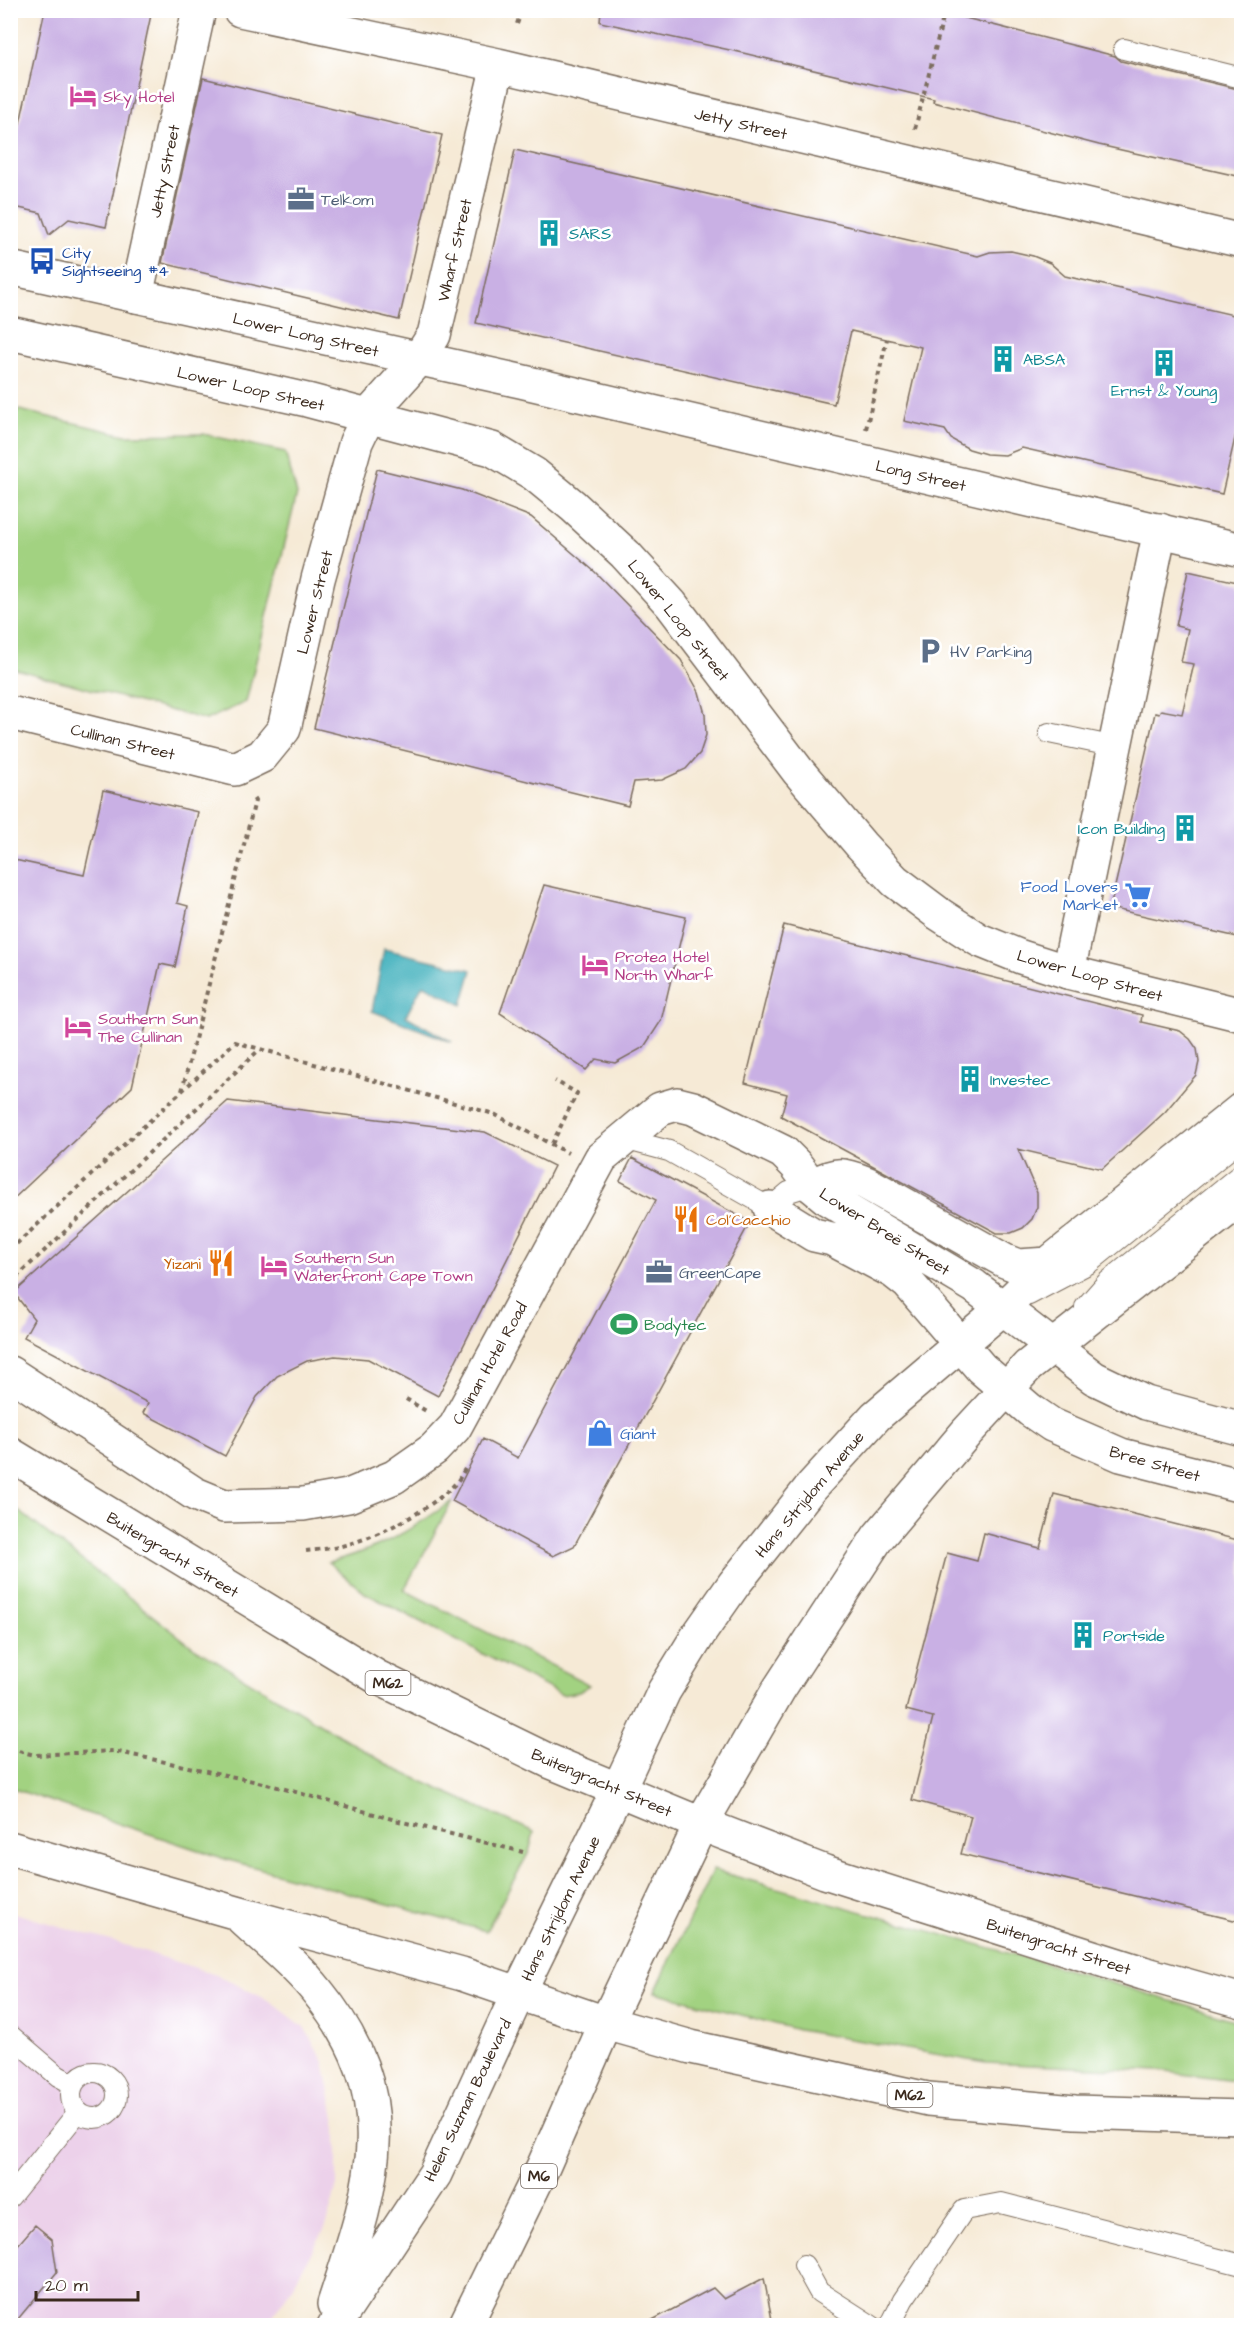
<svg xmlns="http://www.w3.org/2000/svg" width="1252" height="2336" font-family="'Architects Daughter',sans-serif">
<rect width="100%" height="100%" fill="#fff"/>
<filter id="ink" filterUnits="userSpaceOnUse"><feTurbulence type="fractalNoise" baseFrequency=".0167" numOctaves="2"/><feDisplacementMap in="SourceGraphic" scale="12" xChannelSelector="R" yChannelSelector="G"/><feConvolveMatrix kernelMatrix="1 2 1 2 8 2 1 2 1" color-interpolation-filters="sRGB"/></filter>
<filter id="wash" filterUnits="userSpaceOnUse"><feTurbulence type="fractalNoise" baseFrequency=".008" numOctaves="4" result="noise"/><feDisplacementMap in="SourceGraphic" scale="24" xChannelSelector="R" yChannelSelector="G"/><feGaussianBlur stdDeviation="1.35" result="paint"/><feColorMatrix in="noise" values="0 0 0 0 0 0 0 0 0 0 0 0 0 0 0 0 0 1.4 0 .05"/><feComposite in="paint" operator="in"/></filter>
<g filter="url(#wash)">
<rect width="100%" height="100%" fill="#f6ead6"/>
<path fill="#ecd1ea" d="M11,1912L135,1948L216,1975L270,2001L304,2027L324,2062L337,2128V2185L326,2226L290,2291L266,2325L11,2326Z"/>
<path fill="#a2d281" stroke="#6e7e50" stroke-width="1.5" d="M11,408L125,435L203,434L285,452L297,494L246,702L206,720L11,668Z
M452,1501L404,1590L590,1685L579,1692L562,1695L365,1593L328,1562C377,1551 411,1530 452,1501Z
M10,1504L194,1648L395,1769L534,1832L529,1852L486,1931L225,1859L11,1788Z
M713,1870L1069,1970L1241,2022V2082L1158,2071L986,2063L798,2030L655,1992Z"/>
<path fill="#42b1bd" stroke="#3e6e6e" stroke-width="1.5" d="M384,949L472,970L462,1005L423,984L406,1016L452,1042L372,1011Z"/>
<g id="blocks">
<path fill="#c9b0e4" d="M45,10H152L106,227L69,219L49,235L41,213L10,206V168Z
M601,10H934L1115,56L1121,61L1242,90V177L1099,145L933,102L934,99L739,52L600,22Z
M203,78L442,135L399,320L162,263Z
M515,150L978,256L990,252L1011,251L1033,256L1050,263L1065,276L1242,317V408L1222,494L1022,448L1005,455L986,454L969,449L951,439L945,430L904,421L921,347L851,331L834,404L476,323Z
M377,469L462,490L531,517L595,572L681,660L699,692L705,714L706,735L700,753L686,769L662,780L634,782L628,806L314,728Z
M1188,571L1242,583V938L1110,908L1155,713L1159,714L1161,710L1182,714L1194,664L1181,662L1188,629L1176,626Z
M103,790L198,812L177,903L188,906L175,967L160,964L132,1087L10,1202V859L84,875Z
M544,885L686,917L661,1021L644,1047L615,1063L596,1059L586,1070L500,1013Z
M784,925L1142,1015L1141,1022L1180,1031L1190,1039L1197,1049L1199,1062L1196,1075L1165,1112L1102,1169L1018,1149L1037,1193V1207L1032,1219L1023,1228L1011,1233H997L781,1116L787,1094L745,1083Z
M228,1101L485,1132L554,1166L438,1396L368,1359L335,1356L307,1361L277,1376L257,1397L225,1456L143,1413L148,1403L24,1337L34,1319L14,1293Z
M632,1158L750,1222L574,1546L553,1556L452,1501L483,1439L518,1458L656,1200L620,1181Z
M1054,1494L1242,1541V1922L961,1854L971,1816L912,1800L933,1717L906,1710L947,1553L977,1561L984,1533L1040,1548Z
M35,2225L52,2239L57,2272L13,2325H10V2254Z
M764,2278L773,2325H643L713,2288L724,2299Z"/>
</g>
</g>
<g filter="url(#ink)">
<use href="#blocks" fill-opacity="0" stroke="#7c6d5e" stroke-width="1.5"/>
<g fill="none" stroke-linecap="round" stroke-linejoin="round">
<defs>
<path id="lane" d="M1124,49L1242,78
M1049,733L1116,747
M624,1139L669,1151L770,1208L789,1192L811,1185
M1029,1295L1088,1264L1242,1139
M1085,1307L1107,1282L1242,1173
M10,2035L58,2076L73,2084
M71 2095a23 23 0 1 1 46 0a23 23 0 1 1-46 0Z
M10,2197L78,2112
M804,2265L819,2292L872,2326
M890,2326L903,2300L964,2210L1001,2203L1242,2265"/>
<path id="street" d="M240,10L498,65L1242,241
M136,296L199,10
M10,713L235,769L262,756L284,729L318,579L356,442L369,415L418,360L434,335L498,65
M1068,972L1160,530
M770,1208L814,1235L832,1239L894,1272L908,1283L981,1368L1030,1410L1052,1425L1121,1455L1242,1486
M10,1373L195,1494L224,1506L303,1504L348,1496L394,1477L434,1449L455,1427L601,1158L660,1109L677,1104L693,1108L783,1152L796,1165L811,1185L828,1199L974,1286L1094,1378L1146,1403L1242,1429"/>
<path id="secondary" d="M10,268L520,381L1242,550
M10,333L307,400L492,449L534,474L573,506L625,554L671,604L798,771L861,845L895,881L939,914L979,940L1021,957L1068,972L1242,1015
M811,1185C838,1174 839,1172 866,1183L1005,1261L1018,1266L1048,1264
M618,1790L664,1691L699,1634L734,1584L812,1486L876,1416L1003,1308L1048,1264L1242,1109
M701,1824L779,1689L878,1537L967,1432L1028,1366L1242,1198"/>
<path id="primary" d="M10,1454L377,1677L549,1761L701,1824L825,1872L1143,1973L1242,2001
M10,1848L237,1913L462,1974L606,2023L691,2047L928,2099L1075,2112L1242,2117
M242,1918C267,1942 295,1963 317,1991C405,2099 373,2185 334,2304
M334,2326L435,2174L518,1994L618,1790
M465,2326L544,2165L606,2023L701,1824"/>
</defs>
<use href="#lane" stroke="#7c6d5e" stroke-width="22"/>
<use href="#street" stroke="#7c6d5e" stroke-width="36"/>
<use href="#secondary" stroke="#7c6d5e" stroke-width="36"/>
<use href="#primary" stroke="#7c6d5e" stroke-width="36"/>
<path stroke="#7c6d5e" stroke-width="4" stroke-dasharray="4.5 4.5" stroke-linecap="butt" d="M517,24L522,10
M915,129L945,10
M866,429L887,339
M182,1091L255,801L253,798
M552,1144L577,1093L555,1081
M10,1250L235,1042L494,1114L568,1153
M10,1283L259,1050
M406,1399L426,1411
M306,1551C316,1550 327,1549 338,1547C375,1538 428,1512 455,1484C459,1480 462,1474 465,1469
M10,1749L35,1755L114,1751L267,1784L399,1821L523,1852"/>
<use href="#lane" stroke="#fff" stroke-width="20"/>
<use href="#street" stroke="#fff" stroke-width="33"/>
<use href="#secondary" stroke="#fff" stroke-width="33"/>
<use href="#primary" stroke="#fff" stroke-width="33"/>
</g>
</g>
<defs>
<symbol id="hotel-bare" viewBox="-9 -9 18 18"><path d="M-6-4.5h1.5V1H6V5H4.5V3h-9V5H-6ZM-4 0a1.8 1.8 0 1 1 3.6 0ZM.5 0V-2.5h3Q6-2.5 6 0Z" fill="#d1479c" stroke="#fff" stroke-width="2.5" paint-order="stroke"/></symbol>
<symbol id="office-bare" viewBox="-9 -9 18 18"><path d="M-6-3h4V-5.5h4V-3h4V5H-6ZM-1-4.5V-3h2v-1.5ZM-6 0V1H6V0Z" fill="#5c6f8a" stroke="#fff" stroke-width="2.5" paint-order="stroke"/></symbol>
<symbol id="building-bare" viewBox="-9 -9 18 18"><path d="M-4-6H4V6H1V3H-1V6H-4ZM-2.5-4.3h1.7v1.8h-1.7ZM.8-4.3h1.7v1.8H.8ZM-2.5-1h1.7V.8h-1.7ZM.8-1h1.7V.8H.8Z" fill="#0f9aa8" stroke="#fff" stroke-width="2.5" paint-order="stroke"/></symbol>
<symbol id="bus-bare" viewBox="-9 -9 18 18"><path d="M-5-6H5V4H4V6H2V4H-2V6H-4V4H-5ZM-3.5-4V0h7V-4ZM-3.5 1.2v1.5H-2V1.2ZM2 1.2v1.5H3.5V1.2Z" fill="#1a4fb4" stroke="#fff" stroke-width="2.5" paint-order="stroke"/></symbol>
<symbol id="parking-bare" viewBox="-9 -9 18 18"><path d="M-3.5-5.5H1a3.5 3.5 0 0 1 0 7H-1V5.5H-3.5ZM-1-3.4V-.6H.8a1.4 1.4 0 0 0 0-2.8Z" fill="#5c6f8a" stroke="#fff" stroke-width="2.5" paint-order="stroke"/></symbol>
<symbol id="supermarket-bare" viewBox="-9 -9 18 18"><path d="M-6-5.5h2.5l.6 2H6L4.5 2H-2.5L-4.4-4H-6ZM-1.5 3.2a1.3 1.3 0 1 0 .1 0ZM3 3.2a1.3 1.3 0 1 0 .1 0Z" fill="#3f7fe0" stroke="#fff" stroke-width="2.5" paint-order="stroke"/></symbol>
<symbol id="restaurant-bare" viewBox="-9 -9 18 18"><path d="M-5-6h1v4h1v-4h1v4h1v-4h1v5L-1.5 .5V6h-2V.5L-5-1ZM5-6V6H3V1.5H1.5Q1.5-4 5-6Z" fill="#e8710a" stroke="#fff" stroke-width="2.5" paint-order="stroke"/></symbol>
<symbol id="stadium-bare" viewBox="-9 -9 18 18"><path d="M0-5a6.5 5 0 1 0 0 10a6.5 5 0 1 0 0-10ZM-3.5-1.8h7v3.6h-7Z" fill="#2e9e5b" stroke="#fff" stroke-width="2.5" paint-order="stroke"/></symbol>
<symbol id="shop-bare" viewBox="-9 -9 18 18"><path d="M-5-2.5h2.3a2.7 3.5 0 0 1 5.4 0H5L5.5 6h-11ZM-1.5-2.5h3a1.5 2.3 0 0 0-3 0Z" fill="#3f7fe0" stroke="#fff" stroke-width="2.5" paint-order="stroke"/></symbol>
</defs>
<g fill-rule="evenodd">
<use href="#hotel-bare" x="64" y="77" width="38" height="38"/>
<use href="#office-bare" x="282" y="180" width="38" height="38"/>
<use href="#building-bare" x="530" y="214" width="38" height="38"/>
<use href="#bus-bare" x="23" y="242" width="38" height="38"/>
<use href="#building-bare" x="984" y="340" width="38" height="38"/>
<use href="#building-bare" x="1145" y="344" width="38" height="38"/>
<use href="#parking-bare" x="911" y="632" width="38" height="38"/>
<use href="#building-bare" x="1166" y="809" width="38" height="38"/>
<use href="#supermarket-bare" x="1119" y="876" width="38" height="38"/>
<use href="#hotel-bare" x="576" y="946" width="38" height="38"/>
<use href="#hotel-bare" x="59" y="1008" width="38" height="38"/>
<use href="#building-bare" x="951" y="1060" width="38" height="38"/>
<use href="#restaurant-bare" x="667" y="1200" width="38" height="38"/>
<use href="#restaurant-bare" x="202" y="1244" width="38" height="38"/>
<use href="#hotel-bare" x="255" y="1247" width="38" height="38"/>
<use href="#office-bare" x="640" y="1253" width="38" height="38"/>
<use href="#stadium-bare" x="605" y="1305" width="38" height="38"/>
<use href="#shop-bare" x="581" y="1414" width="38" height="38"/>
<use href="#building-bare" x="1064" y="1616" width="38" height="38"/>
</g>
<g text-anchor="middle" stroke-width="5" stroke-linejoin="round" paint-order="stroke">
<g fill="#fff" stroke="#766a62" stroke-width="1.5">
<rect x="365.5" y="1671" width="45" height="24" rx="4.5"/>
<rect x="887.5" y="2083" width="45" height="24" rx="4.5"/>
<rect x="521" y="2164" width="36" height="24" rx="4.5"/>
</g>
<g font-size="15" font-weight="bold" fill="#3b2a1e">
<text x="388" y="1688">M62</text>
<text x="910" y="2100">M62</text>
<text x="539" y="2181">M6</text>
</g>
<g font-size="16" fill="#b23c85" stroke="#fff" text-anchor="start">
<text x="103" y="102">Sky Hotel</text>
<text x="615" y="962">Protea Hotel<tspan x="615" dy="18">North Wharf</tspan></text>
<text x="98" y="1024">Southern Sun<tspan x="98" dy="18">The Cullinan</tspan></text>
<text x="294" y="1263">Southern Sun<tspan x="294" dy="18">Waterfront Cape Town</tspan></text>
</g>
<g font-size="16" fill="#3b2a1e" stroke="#fff">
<text transform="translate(741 123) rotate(13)" y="6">Jetty Street</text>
<text transform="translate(164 171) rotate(-78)" y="6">Jetty Street</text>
<text transform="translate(454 250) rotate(-77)" y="6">Wharf Street</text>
<text transform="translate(306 334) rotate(13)" y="6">Lower Long Street</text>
<text transform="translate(251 388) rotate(13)" y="6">Lower Loop Street</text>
<text transform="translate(921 475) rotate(13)" y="6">Long Street</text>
<text transform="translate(314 602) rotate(-76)" y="6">Lower Street</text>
<text transform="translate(679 620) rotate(51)" y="6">Lower Loop Street</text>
<text transform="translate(123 741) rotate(14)" y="6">Cullinan Street</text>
<text transform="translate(1090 975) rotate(16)" y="6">Lower Loop Street</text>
<text transform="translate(885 1231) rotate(32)" y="6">Lower Breë Street</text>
<text transform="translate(489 1363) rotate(-61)" y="6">Cullinan Hotel Road</text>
<text transform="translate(1155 1463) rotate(16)" y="6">Bree Street</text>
<text transform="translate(809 1494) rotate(-50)" y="6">Hans Strijdom Avenue</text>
<text transform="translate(173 1554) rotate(31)" y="6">Buitengracht Street</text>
<text transform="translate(602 1782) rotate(23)" y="6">Buitengracht Street</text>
<text transform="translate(560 1908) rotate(-64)" y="6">Hans Strijdom Avenue</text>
<text transform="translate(1059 1946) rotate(18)" y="6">Buitengracht Street</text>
<text transform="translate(467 2100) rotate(-64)" y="6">Helen Suzman Boulevard</text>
</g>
<g font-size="16" fill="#4e5e75" stroke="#fff" text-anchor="start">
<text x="321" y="205">Telkom</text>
<text x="950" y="657">HV Parking</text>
<text x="679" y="1278">GreenCape</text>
</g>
<g font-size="16" fill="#0d838f" stroke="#fff" text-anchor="start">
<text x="569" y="239">SARS</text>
<text x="1023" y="365">ABSA</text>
<text x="1164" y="396" text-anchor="middle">Ernst &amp; Young</text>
<text x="1165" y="834" text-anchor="end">Icon Building</text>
<text x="990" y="1085">Investec</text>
<text x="1103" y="1641">Portside</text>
</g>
<g font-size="16" fill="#164399" stroke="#fff" text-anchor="start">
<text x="62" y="258">City<tspan x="62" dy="18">Sightseeing #4</tspan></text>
</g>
<g font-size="16" fill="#366cbe" stroke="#fff" text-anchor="end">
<text x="1118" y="892">Food Lovers<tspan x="1118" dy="18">Market</tspan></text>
<text x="620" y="1439" text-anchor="start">Giant</text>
</g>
<g font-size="16" fill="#c56008" stroke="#fff" text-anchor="start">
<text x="706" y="1225">Col’Cacchio</text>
<text x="201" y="1269" text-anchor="end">Yizani</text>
</g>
<g font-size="16" fill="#27864d" stroke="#fff" text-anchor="start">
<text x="644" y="1330">Bodytec</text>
</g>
</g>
<rect width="1252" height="2336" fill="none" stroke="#fff" stroke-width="36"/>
<path d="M36 2291v9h102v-9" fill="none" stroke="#3b2a1e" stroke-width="3"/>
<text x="45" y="2291" font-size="18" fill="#3b2a1e" stroke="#ffffff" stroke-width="4.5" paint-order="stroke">20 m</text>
</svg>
